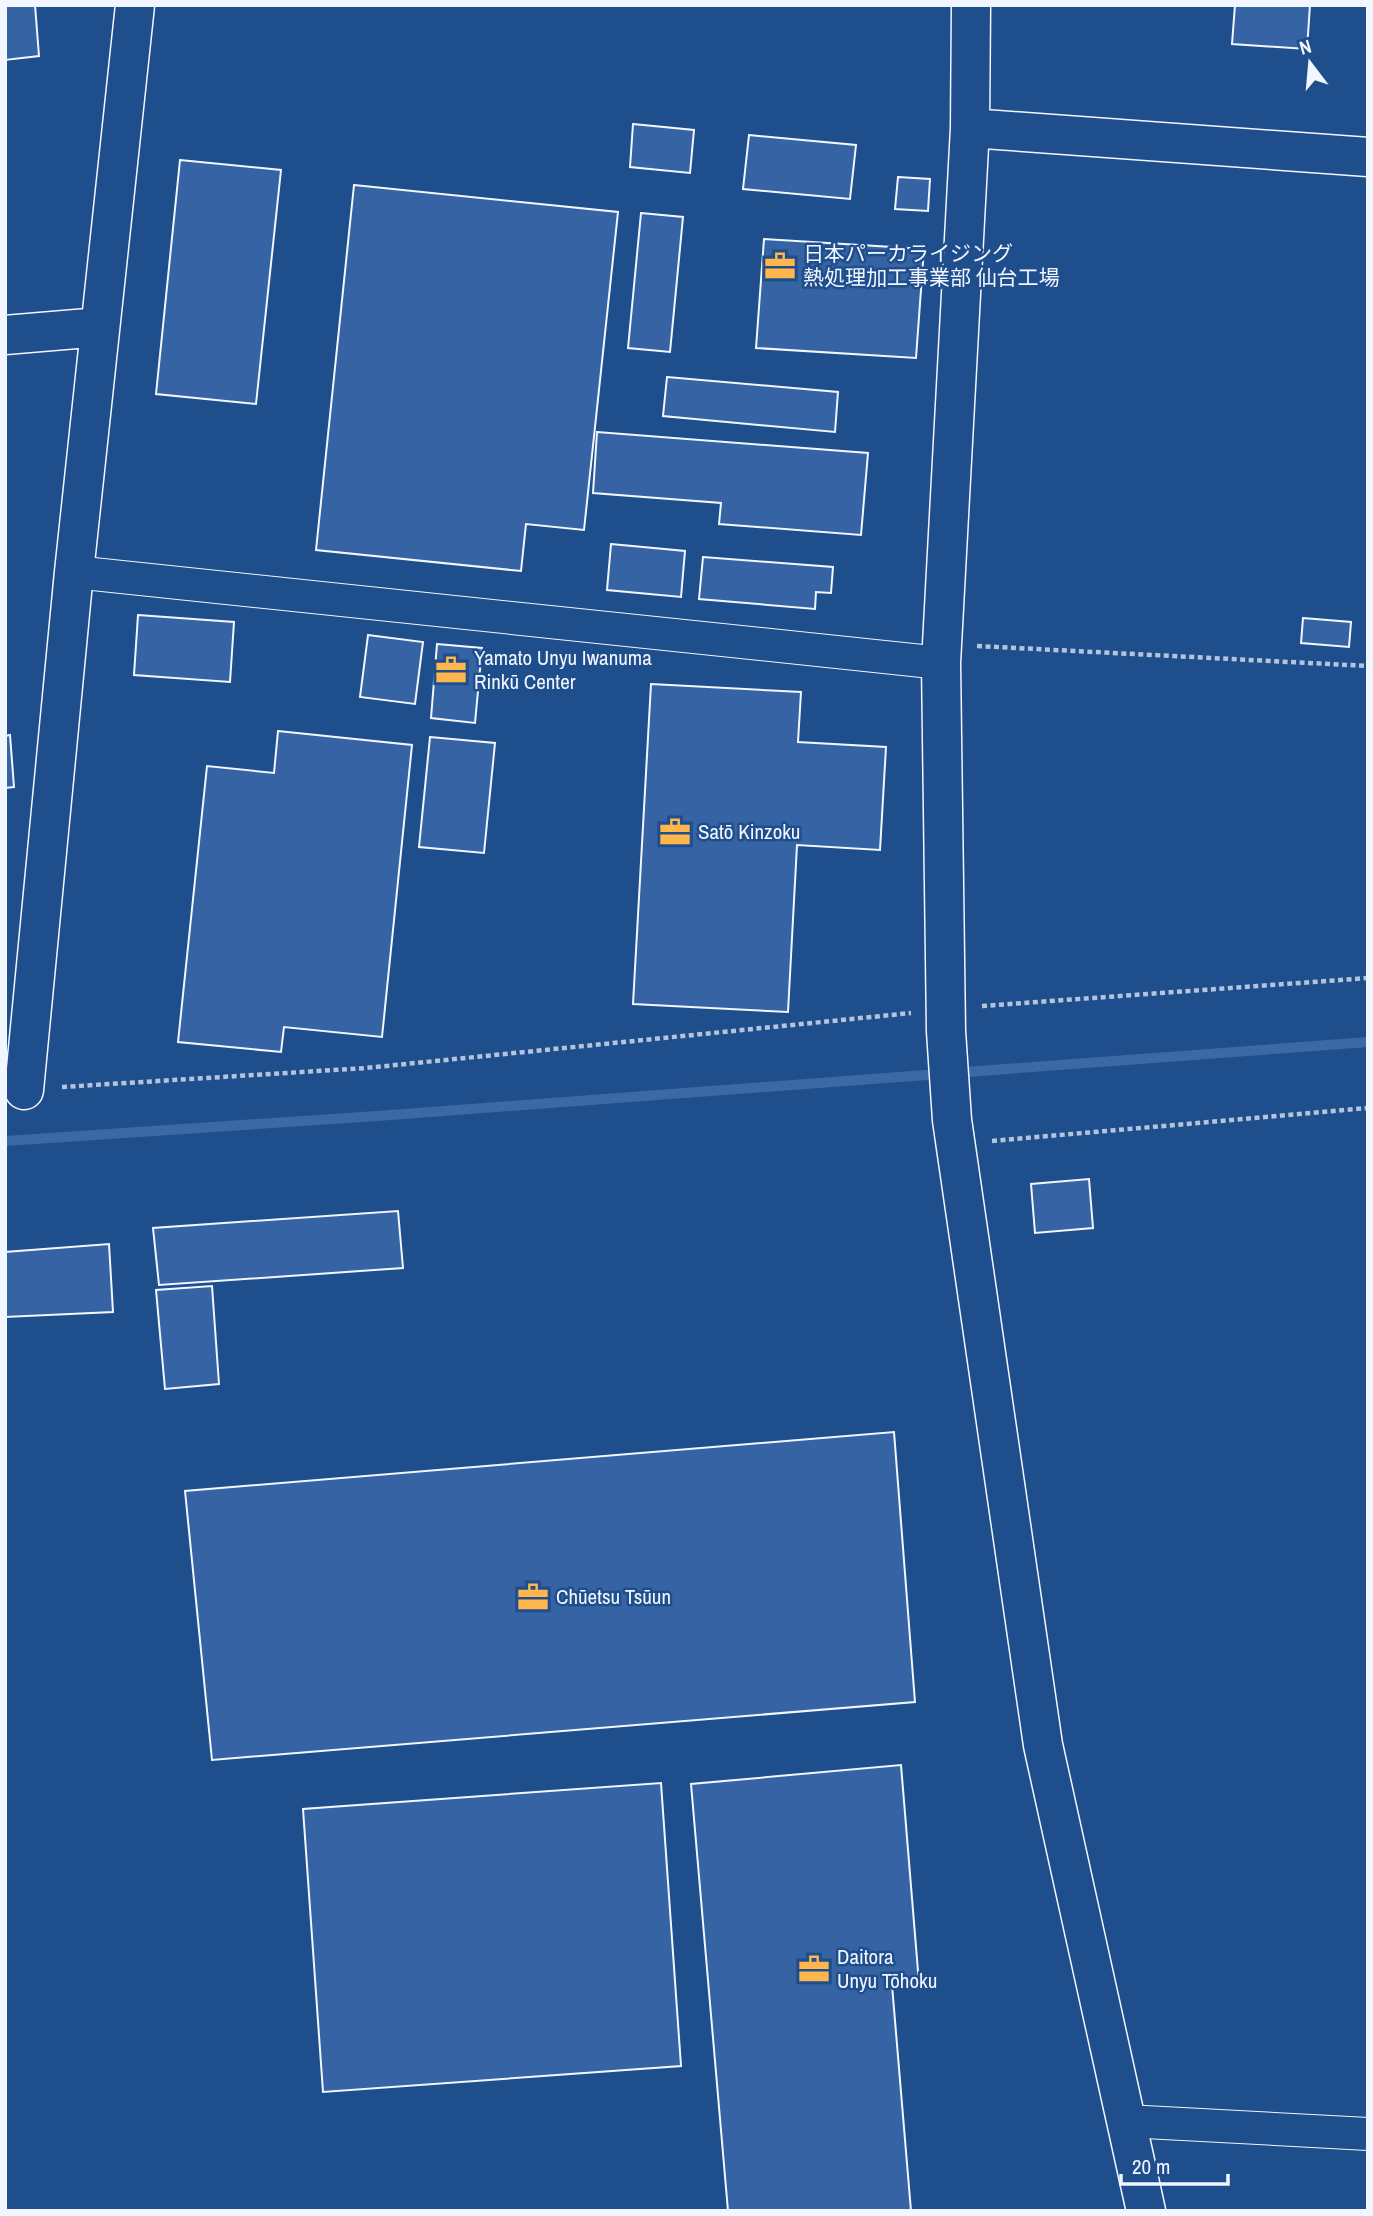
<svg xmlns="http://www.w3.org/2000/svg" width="1373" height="2216" font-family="'Archivo Narrow','Noto Sans JP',sans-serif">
<rect width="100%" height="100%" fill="#1f4e8c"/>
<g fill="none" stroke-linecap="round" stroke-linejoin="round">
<path stroke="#3b69a3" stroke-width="10" d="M5,1141L377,1116L1368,1042"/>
</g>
<path fill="#3563a3" stroke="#f2f6ff" stroke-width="2" d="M5,5H35L39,56L5,60Z
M1235,5H1310L1307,49L1232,44Z
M633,124L694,130L690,173L630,167Z
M749,135L856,145L850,199L743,189Z
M180,160L281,170L256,404L156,394Z
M898,177L930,179L928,211L895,209Z
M354,185L618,212L584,530L526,524L521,571L316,550Z
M641,213L683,217L670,352L628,348Z
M764,239L924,249L916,358L756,348Z
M667,377L838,392L835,432L663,416Z
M597,432L868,453L861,535L719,524L721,503L593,493Z
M611,544L685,551L681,597L607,590Z
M703,557L833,567L831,593L816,592L815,609L699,599Z
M138,615L234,622L230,682L134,675Z
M1303,618L1351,622L1349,647L1301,643Z
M368,635L423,642L415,704L360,697Z
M437,644L482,648L475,723L431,718Z
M651,684L801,692L798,742L886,747L880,850L797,845L788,1012L633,1004Z
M278,731L412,745L382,1037L284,1027L281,1052L178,1042L207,766L274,773Z
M10,735L14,787L5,788V736Z
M430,737L495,743L484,853L419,847Z
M1089,1179L1093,1228L1035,1233L1031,1184Z
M398,1211L403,1268L159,1285L153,1228Z
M109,1244L113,1312L5,1317V1252Z
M212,1286L219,1384L165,1389L156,1290Z
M894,1432L915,1702L212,1760L185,1491Z
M901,1765L919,1983L892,1985L911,2211H728L691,1784Z
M661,1783L681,2066L323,2092L303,1809Z"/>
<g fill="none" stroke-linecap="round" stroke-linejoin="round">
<defs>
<path id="minor" d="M74,572L941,663
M1126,2121L1368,2134"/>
<path id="tertiary" d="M971,5L970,128L941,663L946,1031L952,1120L1043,1745L1146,2211
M970,128L1368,157
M5,335L100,327
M24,1090L74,572L135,5"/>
</defs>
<use href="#minor" stroke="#f2f6ff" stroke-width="34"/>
<use href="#tertiary" stroke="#f2f6ff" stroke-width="41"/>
<path stroke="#b3c4dc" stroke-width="4.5" stroke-dasharray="5 3.5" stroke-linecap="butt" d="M977,646L1368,666
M982,1006L1368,978
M62,1087L366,1068L911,1013
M992,1141L1368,1108"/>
<use href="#minor" stroke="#1f4e8c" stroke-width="32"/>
<use href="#tertiary" stroke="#1f4e8c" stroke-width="38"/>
</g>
<defs>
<symbol id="office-bare" viewBox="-9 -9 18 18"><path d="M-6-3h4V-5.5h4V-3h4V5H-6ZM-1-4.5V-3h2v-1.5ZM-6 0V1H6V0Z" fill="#ffb74d" stroke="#1f4e8c" stroke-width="2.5" paint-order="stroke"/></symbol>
</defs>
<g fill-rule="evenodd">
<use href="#office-bare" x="758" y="244" width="44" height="44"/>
<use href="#office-bare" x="429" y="648" width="44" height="44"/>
<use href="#office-bare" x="653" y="810" width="44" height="44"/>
<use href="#office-bare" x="511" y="1575" width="44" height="44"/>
<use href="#office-bare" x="792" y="1947" width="44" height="44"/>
</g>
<g text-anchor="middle" stroke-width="5" stroke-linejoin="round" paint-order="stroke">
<g font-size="21" fill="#f2f6ff" stroke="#1f4e8c" text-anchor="start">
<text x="803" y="261">日本パーカライジング<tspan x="803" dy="24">熱処理加工事業部 仙台工場</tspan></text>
<text x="474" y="665">Yamato Unyu Iwanuma<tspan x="474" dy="24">Rinkū Center</tspan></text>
<text x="698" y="839">Satō Kinzoku</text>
<text x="556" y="1604">Chūetsu Tsūun</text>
<text x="837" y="1964">Daitora<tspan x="837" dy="24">Unyu Tōhoku</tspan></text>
</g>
</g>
<rect width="1373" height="2216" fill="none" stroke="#f2f6ff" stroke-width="14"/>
<g transform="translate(1310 63) rotate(344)" stroke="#1f4e8c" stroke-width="5" paint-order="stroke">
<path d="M0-5L12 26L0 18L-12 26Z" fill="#f2f6ff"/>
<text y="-10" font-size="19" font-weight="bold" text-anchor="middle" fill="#f2f6ff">N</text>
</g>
<path d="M1121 2174v10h107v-10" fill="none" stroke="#f2f6ff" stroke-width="3.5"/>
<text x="1132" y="2174" font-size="21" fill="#f2f6ff" stroke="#1f4e8c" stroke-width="5" paint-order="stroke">20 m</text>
</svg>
